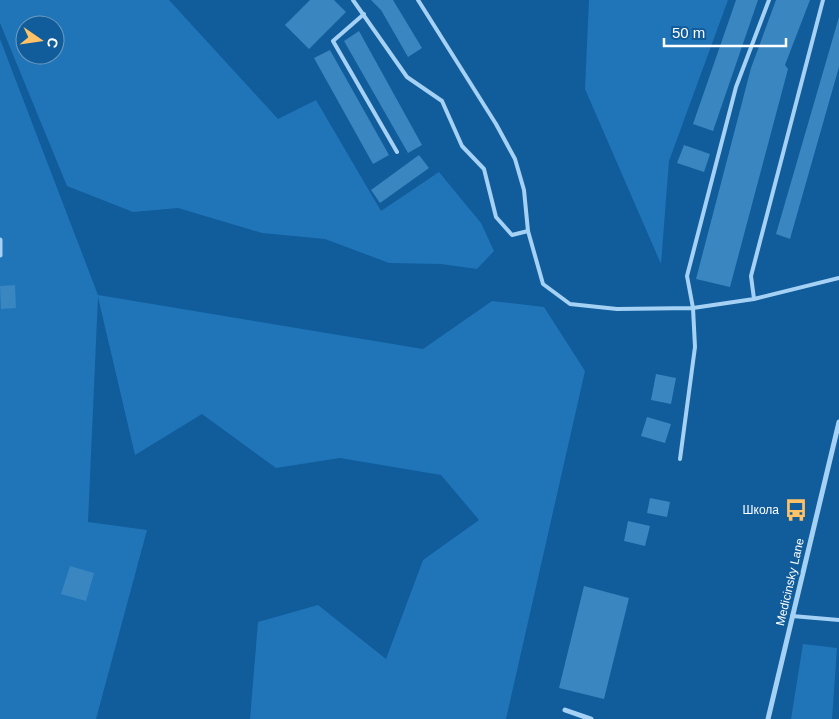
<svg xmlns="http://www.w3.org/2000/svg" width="839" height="719" font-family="Helvetica,sans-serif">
<rect width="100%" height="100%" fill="#115c9a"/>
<path fill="#1f75b8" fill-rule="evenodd" d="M0,0H169L278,119L316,100L381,211L439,172L481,223L494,251L477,269L441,264L389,263L325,239L262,233L178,208L133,212L67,186L0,23ZM25,25H55V55H25Z
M589,0H728L669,161L661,264L585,89Z
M0,39L98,295L423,349L492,301L544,307L585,371L506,719H250L258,622L318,605L386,659L423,560L479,520L441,475L340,458L276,468L202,414L135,455L98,297L88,522L147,530L96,719H0Z
M803,644L837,648L832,719H791Z"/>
<path fill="#3986c1" d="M310,0H334L346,12L309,49L285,25Z
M371,0H393L422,48L408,57L381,10Z
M736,0H758L713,131L693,124Z
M776,0H810L785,65L788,69L730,287L696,279L751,68Z
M839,17V67L790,239L776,234Z
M359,31L422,145L408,153L344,41Z
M330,50L389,155L373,164L314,58Z
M684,145L710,154L704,172L677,163Z
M419,155L429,168L380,203L371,190Z
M15,285L16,308L1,309L0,286Z
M656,374L676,378L671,404L651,400Z
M647,417L671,424L665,443L641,436Z
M650,498L670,502L667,517L647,513Z
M628,521L650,526L645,546L624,541Z
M70,566L94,573L86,601L61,594Z
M584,586L629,598L604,699L559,688Z"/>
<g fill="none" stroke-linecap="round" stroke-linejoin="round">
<path stroke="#a4d1f4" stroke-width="4" d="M353,0L407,77L442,101L462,146L484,169L496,217L512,235L528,231
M418,0L496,124L515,159L524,190L528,231L543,284L570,304L617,309L693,308L754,299L839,278
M364,14L333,41L397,152
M754,299L751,276L823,0
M680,459L695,347L693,308L687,276L736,87L769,0
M792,616L839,620"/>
<path stroke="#a4d1f4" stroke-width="5" d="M0,240V255
M565,710L591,719
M768,719L839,422"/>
</g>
<defs>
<symbol id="bus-bare" viewBox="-9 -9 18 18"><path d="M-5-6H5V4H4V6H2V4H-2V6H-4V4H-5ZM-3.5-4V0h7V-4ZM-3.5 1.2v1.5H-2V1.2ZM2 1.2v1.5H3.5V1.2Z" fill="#ffc267" stroke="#115c9a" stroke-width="2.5" paint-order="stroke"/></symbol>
</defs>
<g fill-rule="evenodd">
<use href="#bus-bare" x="780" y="494" width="32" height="32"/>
</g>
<g text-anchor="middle" stroke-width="4" stroke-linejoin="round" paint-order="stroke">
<g font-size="12" fill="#fff" stroke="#115c9a" text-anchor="end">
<text x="779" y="514">Школа</text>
</g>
<g font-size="12" fill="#fff" stroke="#115c9a">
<text transform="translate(790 582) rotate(-77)" y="4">Medicinsky Lane</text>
</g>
</g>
<g transform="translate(40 40) rotate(103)"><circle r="24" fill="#115c9a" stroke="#709dc2"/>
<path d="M0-4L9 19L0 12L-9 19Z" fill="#ffc267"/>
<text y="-8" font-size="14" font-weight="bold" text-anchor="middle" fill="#ffffff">С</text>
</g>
<path d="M664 38v8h122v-8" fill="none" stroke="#ffffff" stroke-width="2.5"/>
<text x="672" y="38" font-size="15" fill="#ffffff" stroke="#115c9a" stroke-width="4" paint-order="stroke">50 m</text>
</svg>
